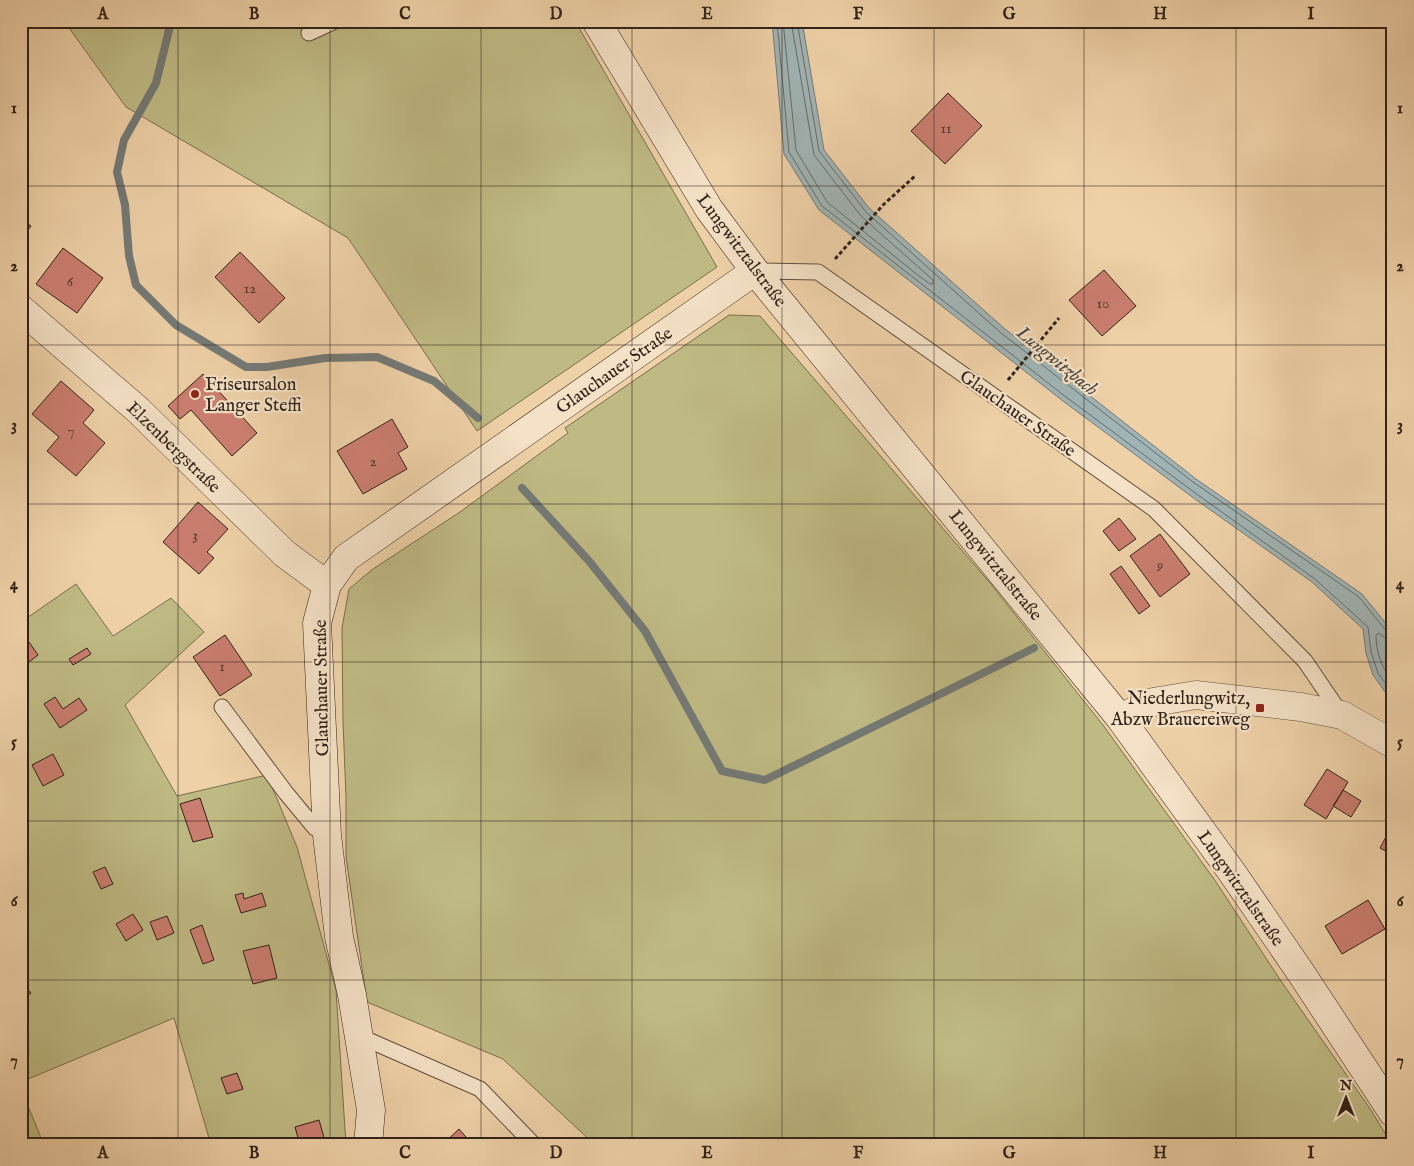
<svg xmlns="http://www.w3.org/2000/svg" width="1414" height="1166" font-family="'IM FELL English',serif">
<rect width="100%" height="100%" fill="#efd1a8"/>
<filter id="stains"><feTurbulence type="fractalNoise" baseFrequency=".004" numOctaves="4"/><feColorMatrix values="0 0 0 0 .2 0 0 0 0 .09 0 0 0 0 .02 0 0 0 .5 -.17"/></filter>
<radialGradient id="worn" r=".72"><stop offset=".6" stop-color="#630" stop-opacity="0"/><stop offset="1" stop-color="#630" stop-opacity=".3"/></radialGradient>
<path fill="#bfba84" stroke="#786e4e" d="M64,21H575L717,267L477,431L348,238L126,107Z
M729,315L760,316L990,583L1103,725L1214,879L1281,981L1371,1110L1392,1145H595L503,1059L367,1002L346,857V797L343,722L342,628L349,589L373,569L460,512L568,433L565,428Z
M76,584L113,636L171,598L204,632L125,705L177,796L267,775L297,847L336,990L346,1145H211L174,1018L21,1082V622Z
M21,1089L44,1145H21Z"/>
<path fill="#a0b4b5" stroke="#747a77" d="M772,21H802L824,150L869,208L1005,329L1196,479L1362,594L1393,632V703L1373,675L1366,653L1363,629L1312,582L1195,499L1063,401L819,210L784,154Z"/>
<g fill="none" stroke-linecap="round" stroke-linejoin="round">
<path stroke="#696b67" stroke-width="1" d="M777,21L789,152L822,206L1066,397L1198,495L1315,579L1368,627L1371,652L1378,673L1393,694
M783,21L796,150L827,202L919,276L930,284H933V280L861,216L814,155L791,21
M797,21L819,151L866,212L1001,333L1193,482L1359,597L1387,632L1393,634
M1393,641L1386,639L1379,633L1376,635C1376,653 1382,668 1393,683"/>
<path stroke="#747a77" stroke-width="8" d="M169,21V30L156,83L124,140L117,172L125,205L129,256L136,285L176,325L246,367H267L325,358L377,357L434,381L478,418
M522,488L589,561L645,631L722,771L765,780L1034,648"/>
</g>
<path fill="#cb7e70" stroke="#322219" d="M948,93L982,126L945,164L911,131Z
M21,218L31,226L21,239Z
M63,248L103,278L77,313L36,284Z
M240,252L285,298L259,323L215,277Z
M1104,270L1136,306L1102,336L1069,300Z
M203,374L257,433L232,456L191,410L180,419L168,406Z
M61,381L94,410L83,423L105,443L76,476L47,451L59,437L32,414Z
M392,419L408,447L398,453L407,469L363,494L337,451Z
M198,502L228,529L207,552L214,558L199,574L163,542Z
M1119,518L1136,539L1119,551L1103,531Z
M1160,534L1190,574L1160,597L1130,556Z
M1121,566L1150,606L1139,614L1110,574Z
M225,635L252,675L220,696L193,657Z
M29,642L38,655L25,665L21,661V648Z
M87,648L91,654L73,665L69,659Z
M55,697L63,709L79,698L87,710L60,728L44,704Z
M53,754L64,775L43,786L32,765Z
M1327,769L1348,782L1326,819L1304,805Z
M1343,790L1361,801L1351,817L1333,806Z
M200,798L213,837L193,842L180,804Z
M1393,824V855L1380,848Z
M105,867L113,884L101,889L93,872Z
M243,893L244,899L262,893L266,906L241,913L235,895Z
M1368,900L1385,929L1342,954L1325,926Z
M133,914L143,930L126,941L116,924Z
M167,916L174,933L157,940L150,922Z
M202,925L214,960L203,964L190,930Z
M269,945L277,978L253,984L243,951Z
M21,982L31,993L21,1001Z
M237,1073L243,1089L227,1094L221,1078Z
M319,1120L325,1141L313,1145H300L295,1127Z
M459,1129L473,1145H442Z"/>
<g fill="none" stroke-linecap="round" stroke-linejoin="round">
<defs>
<path id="lane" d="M309,33L335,21
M755,271L818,272L1154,509L1305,661L1341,714
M222,707L286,793L315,828L327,835
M359,1036L480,1089L534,1145"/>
<path id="street" d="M21,309L138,410L285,554L327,585
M1120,718L1153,702L1196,695L1301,707L1342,715L1393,744"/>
<path id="secondary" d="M596,21L709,209L755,271L1120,718L1231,871L1301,973L1393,1113
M368,1145L371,1110L352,995L339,937L327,835L317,623L327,585L346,558L755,271"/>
</defs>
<use href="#lane" stroke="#614e3d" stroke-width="17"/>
<use href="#street" stroke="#614e3d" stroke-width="29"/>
<use href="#secondary" stroke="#322219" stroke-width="29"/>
<path stroke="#322219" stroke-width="3" stroke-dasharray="4 2.5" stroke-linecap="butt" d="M835,259L883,205L915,176
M1008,380L1059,318"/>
<use href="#lane" stroke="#f5e1c6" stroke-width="15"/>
<use href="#street" stroke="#f5e1c6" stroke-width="28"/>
<use href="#secondary" stroke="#f5e1c6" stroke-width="28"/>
</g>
<path fill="none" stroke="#322219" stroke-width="1" stroke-opacity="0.55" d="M178,21V1145M330,21V1145M481,21V1145M632,21V1145M782,21V1145M934,21V1145M1084,21V1145M1236,21V1145M21,186H1393M21,345H1393M21,504H1393M21,662H1393M21,821H1393M21,980H1393"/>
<g fill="#8f2418" stroke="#f5e1c6" stroke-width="2">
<circle cx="195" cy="394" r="5"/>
<rect x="1255" y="703" width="10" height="10" rx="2.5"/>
</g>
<g text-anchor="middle" stroke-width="4.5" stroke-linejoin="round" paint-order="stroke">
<g font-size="15" fill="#58392f">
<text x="946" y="133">11</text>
<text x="70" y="286">6</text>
<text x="250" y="293">12</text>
<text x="1103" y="308">10</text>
<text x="71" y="435">7</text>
<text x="373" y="466">2</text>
<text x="195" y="540">3</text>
<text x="1160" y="570">9</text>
<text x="222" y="671">1</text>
</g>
<g font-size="18" fill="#322219" stroke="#f5e1c6">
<text transform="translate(742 250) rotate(53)" y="6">Lungwitztalstraße</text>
<text transform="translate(614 370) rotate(-35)" y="6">Glauchauer Straße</text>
<text transform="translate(1018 413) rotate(35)" y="6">Glauchauer Straße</text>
<text transform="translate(174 447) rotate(44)" y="6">Elzenbergstraße</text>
<text transform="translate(996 565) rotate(51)" y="6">Lungwitztalstraße</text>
<text transform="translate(321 688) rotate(-91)" y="6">Glauchauer Straße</text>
<text transform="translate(1241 888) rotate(55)" y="6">Lungwitztalstraße</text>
</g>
<g font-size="18" fill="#322219" stroke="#f5e1c6" text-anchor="start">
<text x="205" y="390">Friseursalon<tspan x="205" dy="21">Langer Steffi</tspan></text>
<text x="1250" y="704" text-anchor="end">Niederlungwitz,<tspan x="1250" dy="21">Abzw Brauereiweg</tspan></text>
</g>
<g font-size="19" font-style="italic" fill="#4e4640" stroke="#f5e1c6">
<text transform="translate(1058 360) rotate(39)" y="7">Lungwitzbach</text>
</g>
</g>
<rect width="1414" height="1166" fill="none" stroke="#efd1a8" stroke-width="55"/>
<g transform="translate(1346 1098)" stroke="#f5e1c6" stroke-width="4" paint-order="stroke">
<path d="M0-4L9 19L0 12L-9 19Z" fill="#322219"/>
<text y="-8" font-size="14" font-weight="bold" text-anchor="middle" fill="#322219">N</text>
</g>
<rect x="28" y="28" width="1358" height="1110" fill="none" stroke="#322219" stroke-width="2"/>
<g font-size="16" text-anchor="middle" font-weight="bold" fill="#322219">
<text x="103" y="19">A</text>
<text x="254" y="19">B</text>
<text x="405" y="19">C</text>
<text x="556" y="19">D</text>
<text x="707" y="19">E</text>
<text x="858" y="19">F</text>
<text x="1009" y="19">G</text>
<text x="1160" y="19">H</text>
<text x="1311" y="19">I</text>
<text x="14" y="113">1</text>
<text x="1400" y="113">1</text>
<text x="14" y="271">2</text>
<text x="1400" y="271">2</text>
<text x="14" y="430">3</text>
<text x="1400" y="430">3</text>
<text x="14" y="589">4</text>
<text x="1400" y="589">4</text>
<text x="14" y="747">5</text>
<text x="1400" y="747">5</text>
<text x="14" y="906">6</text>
<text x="1400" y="906">6</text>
<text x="14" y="1065">7</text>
<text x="1400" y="1065">7</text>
<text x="103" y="1158">A</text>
<text x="254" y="1158">B</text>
<text x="405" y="1158">C</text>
<text x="556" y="1158">D</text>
<text x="707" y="1158">E</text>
<text x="858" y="1158">F</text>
<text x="1009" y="1158">G</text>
<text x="1160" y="1158">H</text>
<text x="1311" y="1158">I</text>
</g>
<rect width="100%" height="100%" filter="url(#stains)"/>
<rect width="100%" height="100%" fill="url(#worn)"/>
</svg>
